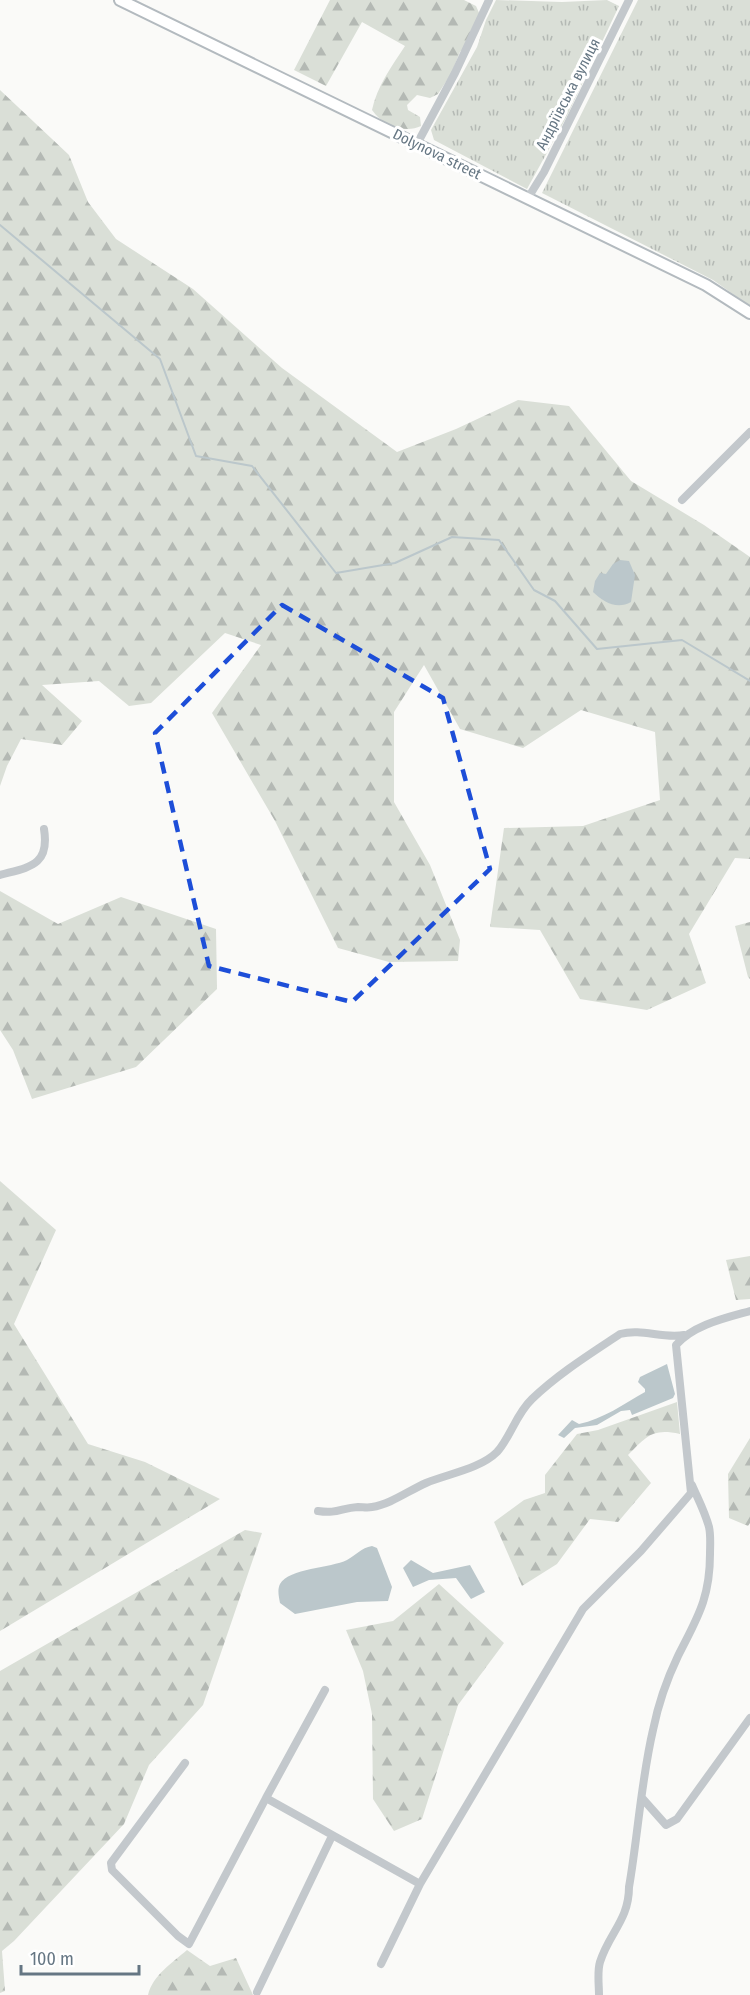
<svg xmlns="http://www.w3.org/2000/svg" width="750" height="1995" font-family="'Fira Sans Condensed',sans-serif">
<defs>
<pattern id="grass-tufts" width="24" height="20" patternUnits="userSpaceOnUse" patternTransform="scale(1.5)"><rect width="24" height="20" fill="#dadfd7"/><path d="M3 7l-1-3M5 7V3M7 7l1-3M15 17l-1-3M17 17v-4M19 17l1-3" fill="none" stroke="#b4b9b4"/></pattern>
<pattern id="forest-firs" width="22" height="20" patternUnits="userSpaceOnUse" patternTransform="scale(1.5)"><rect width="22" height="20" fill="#dadfd7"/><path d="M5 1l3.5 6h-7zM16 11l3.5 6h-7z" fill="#b4b9b4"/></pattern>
</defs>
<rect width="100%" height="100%" fill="#fafaf8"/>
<path fill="url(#grass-tufts)" d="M496,0L562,2L607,0L619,6L566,118L527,189L434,140L431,130L477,47L486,20Z
M638,0H750V306L713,280L542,193Z"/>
<path fill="url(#forest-firs)" d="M330,0H464L476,6L480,15L472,38L460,52L451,74L438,94L430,98L417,95L407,105L408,110L420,117L421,126C405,134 382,125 372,110C377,86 392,66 405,46L362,22L326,86L294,70Z
M0,90L69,155L88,202L116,239L193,289L282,368L397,452L456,429L518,400L569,406L631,481L704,525L750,557V859L735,858L689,934L706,983L647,1010L580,999L540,930L490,927L504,828L583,826L660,800L655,732L581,710L523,748L460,729L424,665L394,712V802L430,865L460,940L458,961L389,962L338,948L275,821L212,713L261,645L225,633L151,703L129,706L99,681L42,685L82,721L62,745L21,739L7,766L0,786Z
M0,891L58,924L121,897L216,929L217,989L136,1067L32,1099L13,1050L0,1030Z
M750,922V979L748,977L735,926Z
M0,1181L56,1230L14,1324L88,1444L145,1462L220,1499L0,1631Z
M750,1256V1299L736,1300L726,1260Z
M677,1402L680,1434C652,1428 647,1436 628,1455L651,1483L618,1522L590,1519L557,1564L522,1586L494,1522L524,1500L545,1493V1475L577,1434L598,1430Z
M750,1438V1523L748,1526L729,1518L728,1474Z
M245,1530L262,1533L203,1705L149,1765L124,1824L14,1941L2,1951L5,1991L0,1993V1671Z
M439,1584L504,1643L458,1705L422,1819L394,1831L373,1799L372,1714L363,1671L346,1630L393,1621Z
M187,1950L210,1966L236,1958L253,1995H148C153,1975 172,1963 187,1950Z"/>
<path fill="#bbc7cb" d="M620,560L629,561L635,575L631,602C617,610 603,602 593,592L595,581L600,573L606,574L613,564Z
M667,1364L675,1394L673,1398L632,1415L630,1410L621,1411L597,1425L575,1428L564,1438L558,1435L572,1420L579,1424C603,1419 624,1404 645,1392V1389L638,1382L640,1377Z
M372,1546L377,1548L392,1587L388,1601L357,1602L295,1614L280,1603C279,1597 277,1590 280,1584C289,1568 331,1568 347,1560C356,1555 361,1548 372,1546Z
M411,1560L433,1573L470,1565L485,1592L471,1599L456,1578L429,1580L413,1587L403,1568Z"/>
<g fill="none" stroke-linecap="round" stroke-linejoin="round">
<path stroke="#bbc7cb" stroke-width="2" d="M0,225L160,359L196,456L252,466L336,573L395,563L452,537L499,540L534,590L555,601L597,649L682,640L750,681"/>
<defs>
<path id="secondary" d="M120,0L706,285L750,313"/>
</defs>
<use href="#secondary" stroke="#b3babf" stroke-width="14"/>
<path stroke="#c3c8cc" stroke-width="8" d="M417,144L455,73L489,0
M528,198L544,172L629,0
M682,500L750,432
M0,875C29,867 50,866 44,829
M318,1511C337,1514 341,1508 358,1507C363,1507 367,1508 372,1507C391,1504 408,1491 426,1483C447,1474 480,1469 497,1452C510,1438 516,1414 532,1399C558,1374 590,1354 620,1334C642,1328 662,1339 684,1335
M325,1690L266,1798L420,1884
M185,1763L111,1863L112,1870L178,1936L189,1944L266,1798
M642,1798L666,1825L677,1819L750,1718
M381,1964L420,1884L583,1609L641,1551L691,1493L676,1345C693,1325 725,1318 750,1311
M257,1992L332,1836
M599,1995C599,1984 597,1972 600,1962C609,1933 629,1920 629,1887C638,1835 641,1781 653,1730C658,1705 667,1679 678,1656C697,1618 710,1599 710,1554C710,1545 711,1536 709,1527C705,1512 698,1499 692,1485"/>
<use href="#secondary" stroke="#fff" stroke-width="10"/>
</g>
<path fill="none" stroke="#1d4ed8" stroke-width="4.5" stroke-dasharray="12 8" stroke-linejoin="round" d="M282,605L443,698L490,869L352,1002L209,966L155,733Z"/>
<g text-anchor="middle" stroke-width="6" stroke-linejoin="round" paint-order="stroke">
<g font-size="15" fill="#657683" stroke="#fff">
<text transform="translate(568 94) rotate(-63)" y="5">Андріївська вулиця</text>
<text transform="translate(437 154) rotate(26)" y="5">Dolynova street</text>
</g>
</g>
<path d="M21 1965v9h118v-9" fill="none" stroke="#657683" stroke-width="3"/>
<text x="30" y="1965" font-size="18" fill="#657683" stroke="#ffffff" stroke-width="4.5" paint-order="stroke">100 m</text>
</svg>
